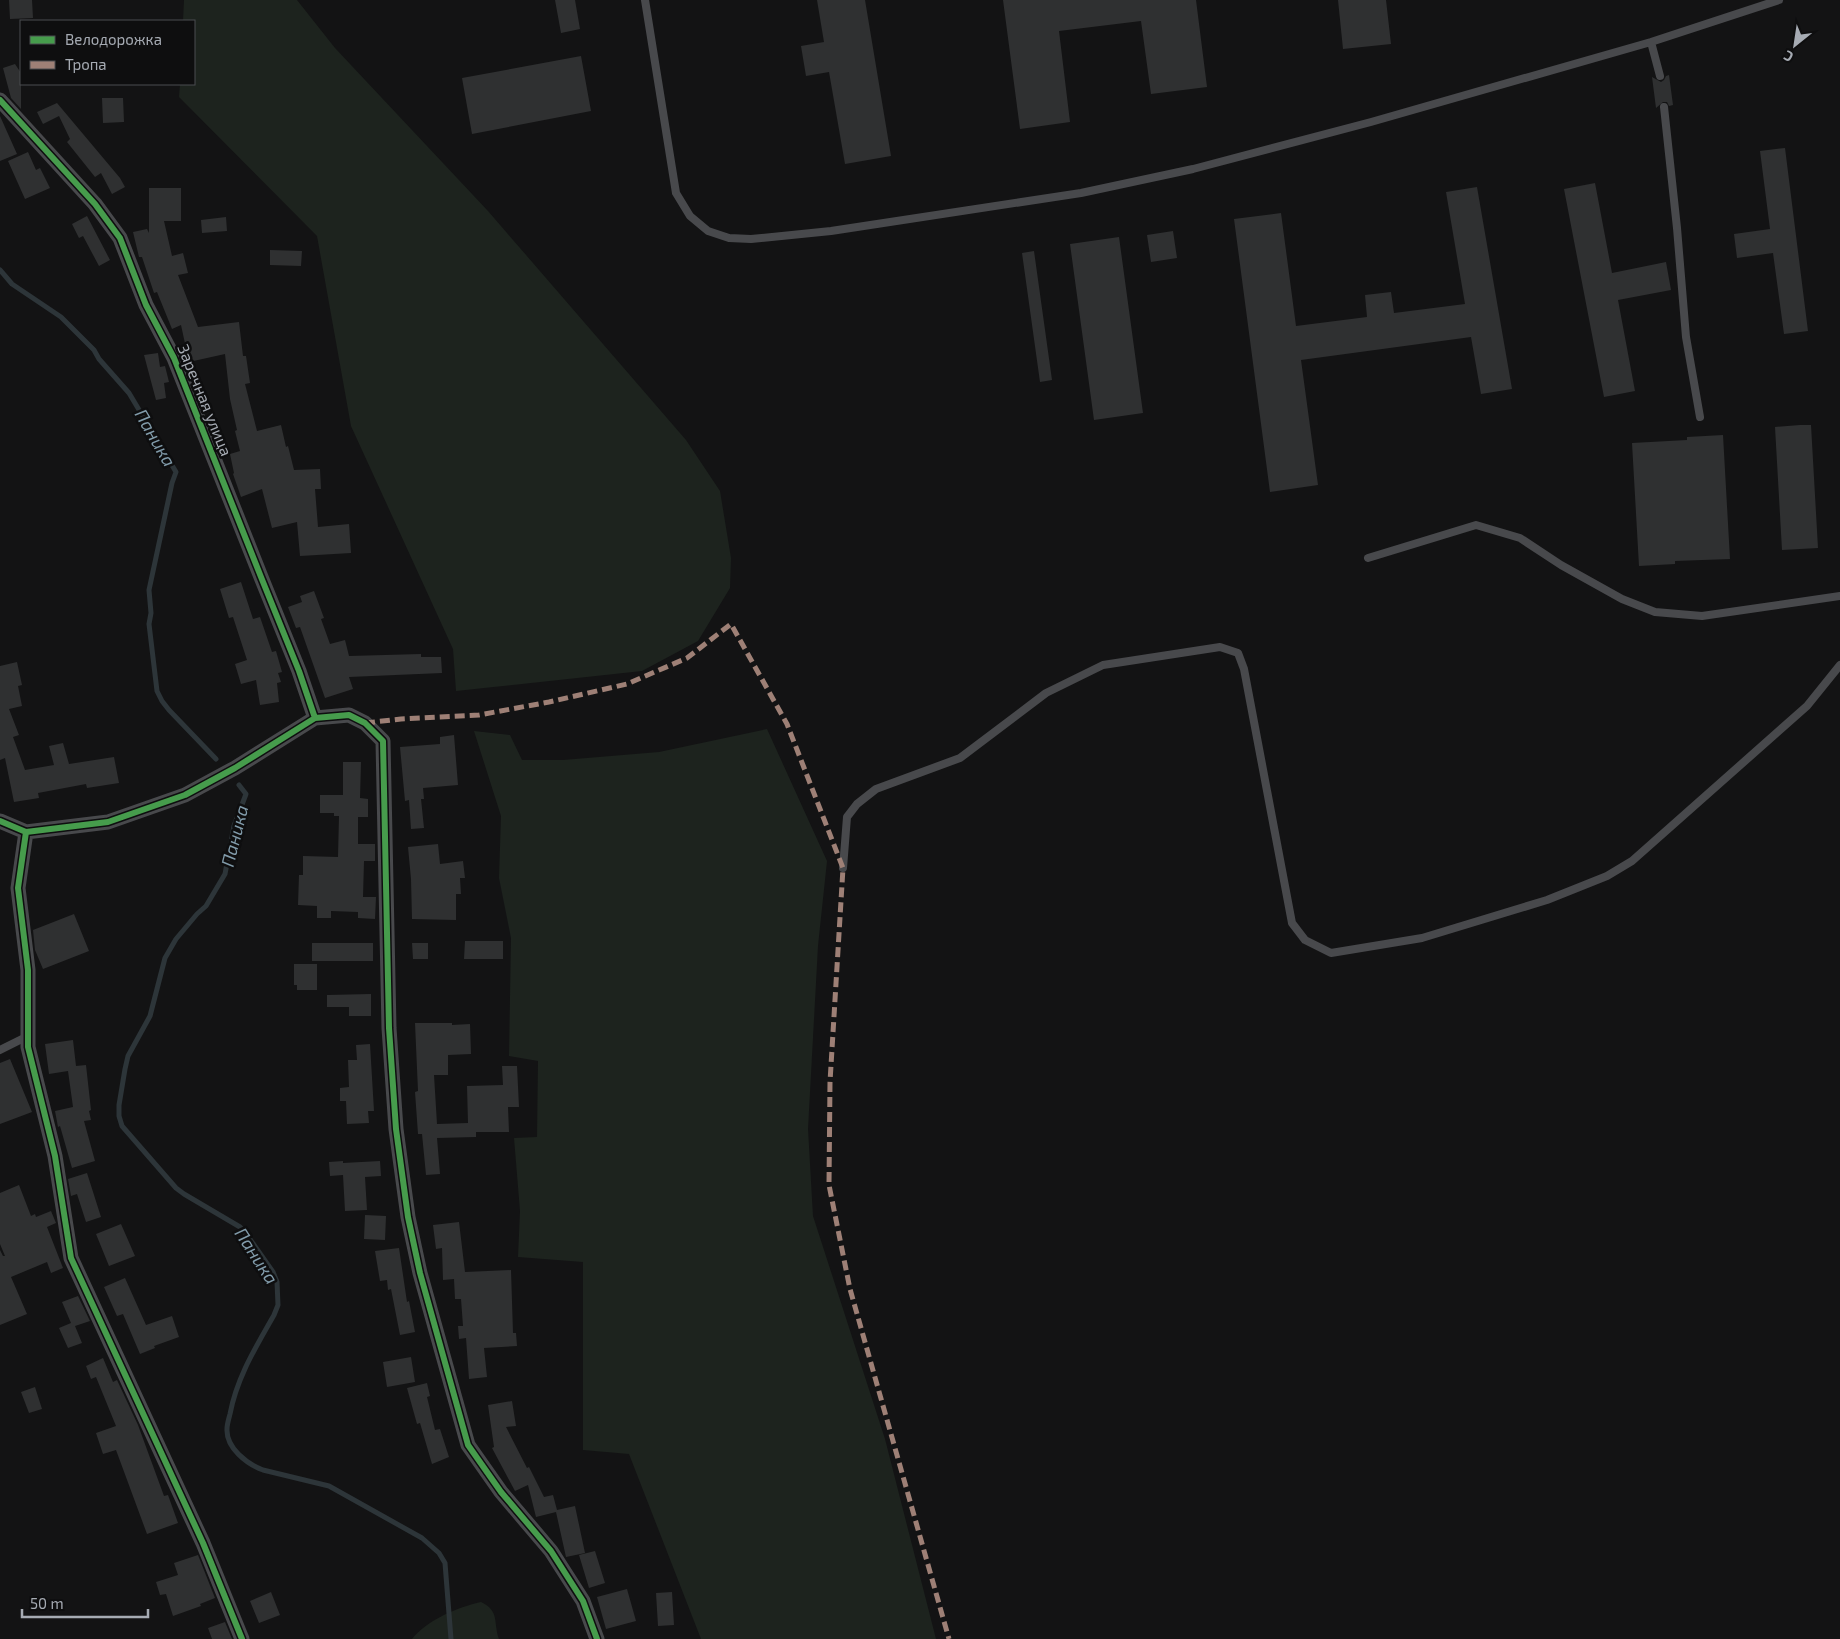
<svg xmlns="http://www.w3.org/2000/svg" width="1840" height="1639" font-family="'Exo 2',sans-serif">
<rect width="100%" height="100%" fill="#131314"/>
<path fill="#1d231e" d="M184,0H297L335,48L488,211L686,440L720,491L731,558L730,588L698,641L642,671L456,691L453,649L351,426L317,236L179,97L180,84H194V21H183Z
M767,729L827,861L818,946L808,1129L813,1216L885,1439L936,1639H701L629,1454L583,1450V1262L518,1257L520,1211L514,1138L537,1137L538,1061L509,1056L511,938L499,878L501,816L474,731L510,735L522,760H563L659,752Z
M481,1602C500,1611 493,1622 499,1639H412C427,1620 458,1607 481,1602Z"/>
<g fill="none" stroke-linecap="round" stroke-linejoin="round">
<path stroke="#2d3539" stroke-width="5" d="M0,270L12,284L61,317L94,350L99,359L129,393L176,472L172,483L149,590L151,613L149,624L157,691L162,701L169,710L216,759
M239,785L246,794L234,826L225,874L206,906L197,914L176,939L165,958L150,1016L128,1056L125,1069L119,1105V1116L122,1126L176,1188L184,1194L240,1227L247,1235L273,1272L277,1282L278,1305L274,1315C256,1347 237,1377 230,1414C229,1418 227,1424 227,1429C226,1448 247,1464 263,1470L329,1486L422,1538L439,1553L445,1563L451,1639"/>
</g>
<path fill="#2f3031" d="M9,0H32L33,18L10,19Z
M555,0H575L580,29L561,33Z
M817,0H865L891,156L845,164L829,72L806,76L801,46L824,42Z
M1003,0H1196L1207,87L1151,94L1141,21L1059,31L1070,122L1020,129Z
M1338,0H1386L1391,44L1343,49Z
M581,56L591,111L472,134L462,78Z
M15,64L21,73V109L11,98L3,68Z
M1669,75L1673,105L1669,106L1667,102H1663L1656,108L1652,77L1661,82L1664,80L1666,76Z
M102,98H123L124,122L103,123Z
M57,103L120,178L125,187L112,194L101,173L95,177L67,142L70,139L59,116L43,124L37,112Z
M0,116L17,154L0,161Z
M1785,148L1808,331L1784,334L1773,253L1737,258L1734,234L1770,229L1760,151Z
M28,152L36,170L40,168L50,188L25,199L8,161Z
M1595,183L1612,273L1666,262L1671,290L1618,300L1635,391L1604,397L1564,189Z
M1477,187L1512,389L1481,394L1471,337L1301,360L1318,485L1270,492L1234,219L1281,213L1296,326L1367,317L1365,295L1391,292L1394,313L1465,304L1446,192Z
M149,188H181V221H164L172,256L183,253L188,273L178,275L198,327L239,322L243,356H246L250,383L245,384L257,431L281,425L286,447L288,446L294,470L320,469L321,489H315L318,527L349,524L351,553L300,556L297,522L272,528L262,489L241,497L233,474L234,473L230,454L240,451L235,431L237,430L230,399L225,354L189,362L181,325L172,329L157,292L154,293L142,257H139L133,232L147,229L149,233Z
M87,216L110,260L99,266L83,236L79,238L72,224Z
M226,217L227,231L202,233L201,220Z
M1173,231L1177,258L1151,262L1147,235Z
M1119,237L1143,413L1094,420L1070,244Z
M270,250L302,251L301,266L270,265Z
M1034,251L1052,380L1040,382L1022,253Z
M158,353L160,367L165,366L169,382L164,383L166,398L156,400L144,355Z
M1800,425H1811L1818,548L1782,550L1775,427Z
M1723,435L1730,559L1675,561V564L1639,566L1632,443L1687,440V437Z
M241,582L253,619L260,617L272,652L276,651L282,672L278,673L281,682L277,683L279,702L260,705L256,680L241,684L235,664L247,660L233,617L229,618L220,589Z
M314,591L324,618L321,619L330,644L345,640L349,656L421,654V657H441L442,673L349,677L353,689L325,698L300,627L296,628L288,607L302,602L300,596Z
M17,662L22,685L18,686L22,706L9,709L19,735L13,737L25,770L54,765L49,746L63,743L69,764L114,757L119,783L87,788L86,784L38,793L39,798L14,802L5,758L0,760V666Z
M454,735L458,785L423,788L424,799H421L424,828L411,829L409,800L405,801L400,747L440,744V737Z
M343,762H361L360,798L368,799V817H358V844H375V861H364L363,897H376L375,919L358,918V912L331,911V918H317V906L298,905L299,875H303V856L338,857L339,816H334V813H320V795H343Z
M438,844L440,864L463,861L465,878H460L461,894H456V920L412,919L411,879L408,847Z
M74,914L89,951L43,969L35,950L33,930Z
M465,941H503V959H464Z
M312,943H373V961H312Z
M412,943H428V959H413Z
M294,964H317V990H297V985H294Z
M371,994V1016H349V1007H327V995Z
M415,1023H452V1025L470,1024L471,1054L448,1055V1075H434L437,1124L468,1123L467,1086L503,1085L502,1066H517L519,1107H508L509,1132H476V1137L437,1138L440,1174L426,1175L422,1134H418L415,1092L418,1091Z
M73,1040L76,1066L86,1065L91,1110L89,1111L91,1120L84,1121L95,1161L72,1168L60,1126L58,1127L55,1111L73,1107L68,1071L49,1074L45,1044Z
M370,1044L374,1111H368L369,1123L347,1124L346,1101H340V1088L349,1087L348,1060H357L356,1045Z
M10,1059L32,1112L0,1124V1063Z
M343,1161V1163L380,1161L381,1176L365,1177L367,1210L345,1211L343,1175L330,1176L329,1162Z
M87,1173L101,1217L86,1222L77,1194L71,1196L68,1179Z
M19,1185L31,1216L35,1214L36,1217L51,1211L56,1223L47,1227L63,1268L51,1273L47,1262L11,1277L27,1314L0,1325V1250L3,1256H5L0,1244V1193Z
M365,1215L386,1216L385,1240L364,1239Z
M459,1222L465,1272L511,1270L513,1333H516L517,1346L484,1348L487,1377L469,1379L466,1338L459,1339L458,1326H463L461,1299H455L454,1279L443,1280L442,1248L436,1249L433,1225Z
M121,1224L135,1256L109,1266L96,1234Z
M399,1248L407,1302L409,1301L415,1332L400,1335L391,1289L388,1290L387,1280L380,1281L375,1251Z
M125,1278L146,1325L172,1316L179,1337L154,1346L155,1348L140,1354L123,1314L117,1316L104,1287Z
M78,1296L90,1321L75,1326L82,1343L68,1348L59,1328L71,1323L62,1302Z
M411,1357L415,1382L387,1387L383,1362Z
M103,1358L113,1382L117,1380L138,1425L164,1496L168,1495L178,1523L147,1534L116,1450L103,1454L96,1433L116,1426L96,1377L91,1379L86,1366Z
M427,1383L430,1396L427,1397L435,1430L440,1429L449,1457L432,1464L420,1423L417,1424L407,1388Z
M35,1387L42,1409L29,1413L21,1392Z
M512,1401L516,1426L506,1427L527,1468L529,1467L544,1497L553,1495L557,1510L575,1506L585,1553L566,1557L556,1512L536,1517L528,1485L515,1491L492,1448L494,1447L488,1405Z
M595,1551L605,1583L589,1588L579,1555Z
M198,1555L215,1598L200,1604L201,1606L173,1616L166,1594L160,1595L156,1582L178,1575L174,1563Z
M627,1589L636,1621L606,1629L597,1597Z
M271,1592L280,1615L259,1623L250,1601Z
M672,1592L674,1625L658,1626L656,1593Z
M225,1622L232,1639H212L208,1628Z"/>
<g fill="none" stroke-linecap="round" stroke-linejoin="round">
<path stroke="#48494c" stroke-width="8" d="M645,0L676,193L690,216L708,231L729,238L751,239L831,231L1081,193L1193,169L1371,122L1651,42L1779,0
M1651,42L1660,76
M1664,107L1677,228L1686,337L1700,417
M1368,558L1476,525L1520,538L1561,565L1622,599L1655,612L1702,616L1840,596
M843,868L847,817L857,804L876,789L960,758L1046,693L1103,665L1220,647L1238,653L1244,669L1292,923L1305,940L1331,953L1422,938L1547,900L1607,876L1632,861L1807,706L1840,665
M0,1050L28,1036"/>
<path stroke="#48494c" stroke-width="15" d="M0,100L95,204L120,238L146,305L174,358L261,577L299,671L315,718
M0,821L26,832L108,822L185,795L235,768L315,718L349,715L365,723L383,741L389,1028L396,1129L408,1217L420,1273L468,1445L501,1492L551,1551L583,1601L597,1639
M26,832L18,888L28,970V1047L55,1156L71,1258L203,1543L242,1639"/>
<path stroke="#9e8076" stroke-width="5" stroke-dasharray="10 5" stroke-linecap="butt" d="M365,723L401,719L479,715L549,702L627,684L687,658L731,624L787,724L843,868L830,1082L829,1185L850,1289L949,1639"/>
<defs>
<path id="cycleway" d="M0,100L95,204L120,238L146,305L174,358L261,577L299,671L315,718
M0,821L26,832L108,822L185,795L235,768L315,718L349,715L365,723L383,741L389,1028L396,1129L408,1217L420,1273L468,1445L501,1492L551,1551L583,1601L597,1639
M26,832L18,888L28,970V1047L55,1156L71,1258L203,1543L242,1639"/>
</defs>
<use href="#cycleway" stroke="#0e0e0f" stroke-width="9"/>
<use href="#cycleway" stroke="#469c4c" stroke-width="6"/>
</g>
<g text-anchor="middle" stroke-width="5" stroke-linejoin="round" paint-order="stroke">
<g font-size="16" fill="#a6abb3" stroke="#0e0e0f">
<text transform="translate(205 400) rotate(68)" y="6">Заречная улица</text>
</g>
<g font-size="18" font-style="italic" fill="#819baa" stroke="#0e0e0f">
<text transform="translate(155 438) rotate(60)" y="6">Паника</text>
<text transform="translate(235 836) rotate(-76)" y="6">Паника</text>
<text transform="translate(256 1256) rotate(57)" y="6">Паника</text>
</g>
</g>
<rect x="20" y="20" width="175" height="65" fill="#0e0e0f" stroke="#4b4d51"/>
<rect x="30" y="36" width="25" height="8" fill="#469c4c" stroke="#4b4d51"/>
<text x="65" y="45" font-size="15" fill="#a6abb3">Велодорожка</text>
<rect x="30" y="61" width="25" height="8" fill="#9e8076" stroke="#4b4d51"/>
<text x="65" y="70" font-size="15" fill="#a6abb3">Тропа</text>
<g transform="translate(1795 45) rotate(210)" stroke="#0e0e0f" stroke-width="4" paint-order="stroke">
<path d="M0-4L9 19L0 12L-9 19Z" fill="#a6abb3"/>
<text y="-8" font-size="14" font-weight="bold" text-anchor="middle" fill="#a6abb3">С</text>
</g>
<path d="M22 1609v8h126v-8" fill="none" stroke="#a6abb3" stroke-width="2.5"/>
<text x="30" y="1609" font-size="15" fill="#a6abb3" stroke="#0e0e0f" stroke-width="4" paint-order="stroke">50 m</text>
</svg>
